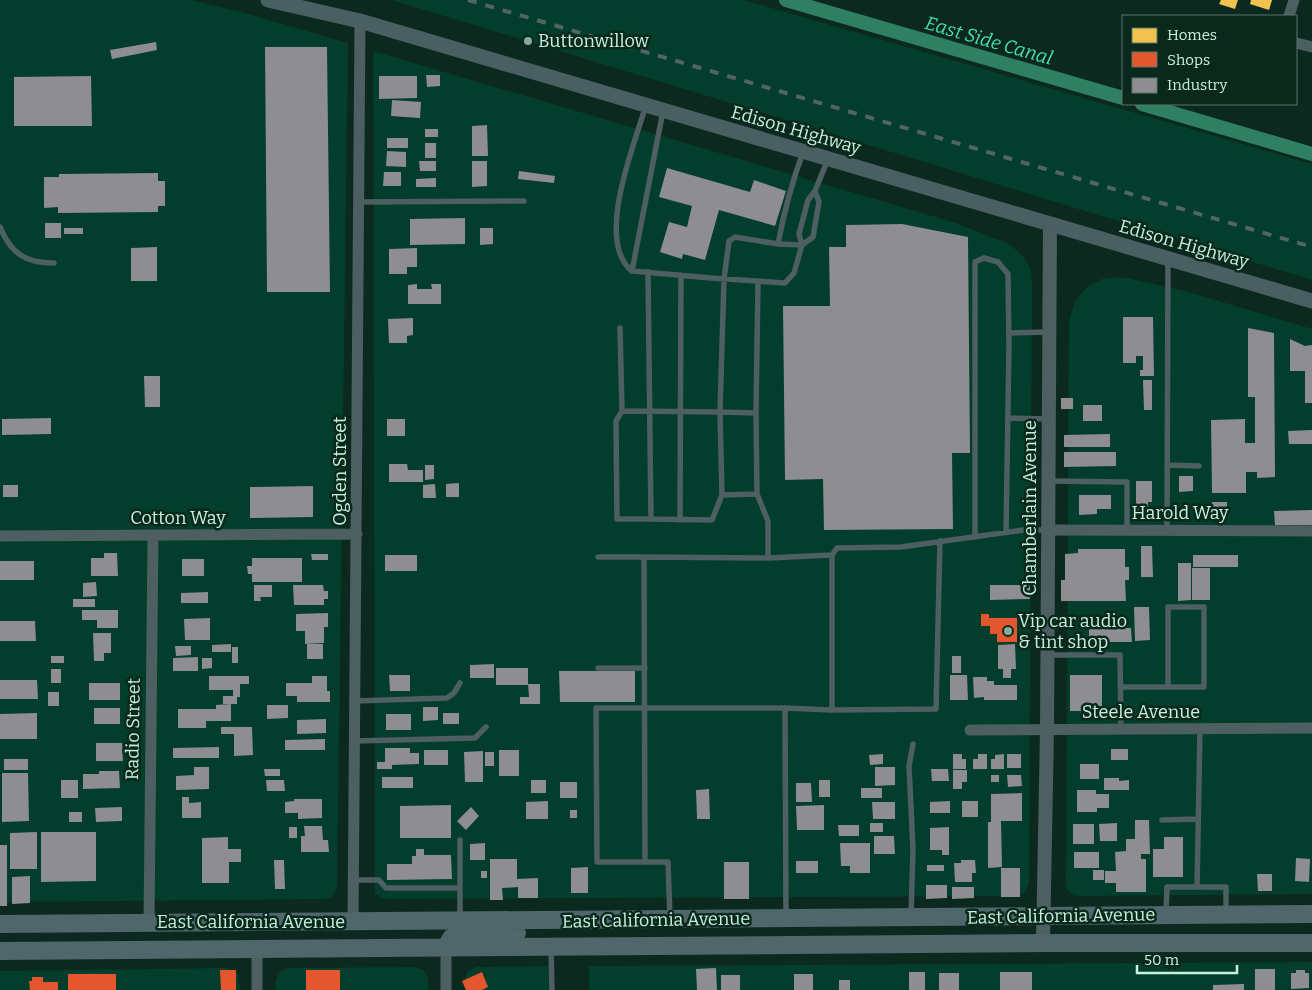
<svg xmlns="http://www.w3.org/2000/svg" width="1312" height="990" font-family="Bitter,serif">
<rect width="100%" height="100%" fill="#0c2920"/>
<path fill="#033d2c" d="M0,0H191L241,12L348,43L337,887L334,895L330,898L326,899L0,902Z
M392,0H744L1312,164V280Z
M373,51L956,223L1009,244L1023,256L1030,268L1032,281L1029,884L1025,892L1017,896L385,899L381,898L375,893Z
M1115,277L1127,278L1189,292L1312,329V894L1078,896L1073,895L1067,890L1066,885L1069,321L1075,301L1086,288L1102,279Z
M1312,962V990H589V966Z
M550,966V990H466V974L469,970L477,967Z
M416,967L424,970L428,978V990H276V980L280,972L288,968Z
M227,968L236,971L238,975L240,990H0V971Z"/>
<path fill="#f2c14e" d="M1221,0H1238L1235,9L1219,4Z
M1251,0H1272L1269,10L1250,4Z"/>
<path fill="#e4572e" d="M981,614H989V618H1017V642H997V634H990V626H981Z
M220,970H236V990H221Z
M306,970H340V990H306Z
M482,972L488,987L482,990H466L462,981Z
M68,974H116V990H68Z
M32,977H43V982H58V990H30L29,981H32Z"/>
<path fill="#8d8d92" d="M156,42L157,50L112,59L110,50Z
M265,47H327L330,292H267Z
M426,75H440V86L427,87Z
M91,76L92,126H14V77Z
M379,76H417V98L379,99Z
M392,100L421,102L420,118L391,116Z
M487,125L488,156H472V126Z
M425,129H438V137H425Z
M387,138H408V148H387Z
M425,143H436V158H425Z
M387,151L406,152V167L386,166Z
M419,161H436V171H420Z
M472,161H487V186L472,187Z
M667,168L750,192L754,180L786,191L775,226L719,210L705,260L683,254L682,259L660,252L669,222L687,227L692,206L659,197Z
M519,171L555,176L554,183L518,179Z
M384,172H401V186H383Z
M158,173V181H165V206H158V212L58,213V207L44,208V177H59V174Z
M436,178V187H416V179Z
M465,218V244L410,245V219Z
M45,223H61V238H45Z
M902,224L968,237L970,453H952L953,529L824,530L823,479L785,480L783,306H830L829,247H846V225Z
M64,228H83V234H64Z
M480,228H493V244L480,245Z
M157,247V281H131V248Z
M417,248V267H407V274H389V249Z
M417,284V289H432L431,284H441V304H408V285Z
M1123,317H1153L1154,376H1140V370H1143V356H1136V363H1123Z
M413,318V335L407,336V343H389L388,319Z
M1248,328L1274,333L1275,477L1257,478V472H1246V493H1212L1211,420L1245,419V443H1255V397H1248Z
M1290,339L1305,346L1312,345V403H1305V371H1290Z
M144,376H160V407H145Z
M1143,380H1152V410H1144Z
M1061,398H1073V409H1061Z
M1083,405H1102V421H1083Z
M51,418V434L2,435V419Z
M387,419H405V436H387Z
M1312,430V444H1289L1288,431Z
M1110,434V447H1064V435Z
M1064,452H1116V466L1064,467Z
M389,464H407L408,470H423V482H389Z
M425,465H434V479L425,480Z
M1179,476H1193V491L1179,492Z
M1136,481H1152V502H1148V513H1136Z
M459,483V497H446V484Z
M435,484L436,498H423V485Z
M3,485H18V497H3Z
M313,486V517L250,518V487Z
M1079,495H1111V509H1097V514L1079,515Z
M1212,502H1227V513L1212,514Z
M1312,510V525H1275L1274,511Z
M1141,546H1152L1153,577H1141Z
M1078,549H1125V567H1129V580H1125L1126,601H1061V580H1065V554L1078,553Z
M104,553H117L118,576H91V558H104Z
M311,554H328V560H312Z
M385,555H417V571H385Z
M1193,555H1238V567H1193Z
M252,558H302V582H252V574H248L247,566H252Z
M182,559H204V576H182Z
M0,561H34V580H0Z
M1178,563H1191V600L1178,601Z
M1192,568H1210V600H1192Z
M96,582L97,596L83,597V583Z
M254,585H272V597H260L261,601H254Z
M293,585H323L324,591H328V599H324V605H294Z
M990,585H1030V599L990,600Z
M208,592V603H181V593Z
M73,599H95V607H73Z
M1134,607H1149L1150,640L1135,641Z
M82,610H118V628H97V620H82Z
M328,613V627H324V643L305,644V631H296V614Z
M210,618V640H185L184,619Z
M0,621H35L36,641H0Z
M1131,628L1132,642H1089V629Z
M93,633H111V653H104V661H94Z
M231,644V652H212V645Z
M307,644H323V659H307Z
M1015,644L1016,669H1011V678H1003V669H998V645Z
M175,646H191V655L176,656Z
M232,647H238V663H232Z
M51,656H64V663H51Z
M952,656H961V673H952Z
M198,657V671H173V658Z
M202,658H212V668L202,669Z
M494,664V678H470V665Z
M496,668H528V685H496Z
M51,669H61V683H51Z
M559,671H635V702H560Z
M389,675H410V691H390Z
M950,675H967L968,700H950Z
M1070,675H1102V711H1070Z
M209,676H249V684H240V697H237V704H223V696H233V690H209Z
M312,676H327V691H330V702H297V696H286V683H312Z
M973,677H987V681H994V685H1017V700H984V697L974,698Z
M0,680H37L38,699H0Z
M89,683H120V700H89Z
M528,684H540V704H520V697H529Z
M48,692H59V706H48Z
M231,704V721H206V728H178V709H216V705Z
M267,705H288V718L267,719Z
M423,707H438V720L423,721Z
M94,708H120V724H94Z
M37,713V739H0V714Z
M443,713H459V724H443Z
M386,714H411V730H386Z
M326,719V733L297,734V720Z
M221,727H252L253,755L234,756V734H221Z
M325,739V750H285V740Z
M96,743H122L123,761H96Z
M219,747V758H173V748Z
M385,748H410V753H419V764L392,765V769H377V762H385Z
M1111,749H1128V760H1111Z
M424,750H448V765H424Z
M499,750H519V776H499Z
M483,751V782H465L464,752Z
M485,752H494V766H485Z
M883,754V764L870,765L869,755Z
M953,754H962V759H966V769H953Z
M978,754H987V769H973V759H978Z
M1004,754V769H991V759H995V755Z
M1007,754H1021V768H1007Z
M4,759H28V770H4Z
M1080,764H1099V779H1080Z
M194,767H209V789L176,790V776L194,775Z
M875,767H895V785L875,786Z
M264,769H280V776H265Z
M931,769H948L949,781H932Z
M953,770H967V782H962V789H953Z
M99,771H119L120,788L83,789V774H99Z
M2,773H28L29,821L2,822Z
M991,775H999V782H991Z
M1007,775H1021L1022,786L1008,787Z
M382,777H413V788H382Z
M1104,778H1119V781L1129,780V790H1104Z
M61,780H78V798H61Z
M266,780H284L285,791H267Z
M531,780H546V793H531Z
M819,780H830V797H819Z
M560,782H577V798H560Z
M796,783H811L812,802H796Z
M861,788H882V798H861Z
M709,789L710,819H697L696,790Z
M1077,790H1096V794H1109V808H1097V812H1077Z
M1022,793V821H1001L1002,867L988,868V822H991V794Z
M182,797H189V803L201,802V818H182Z
M294,799H322V818L298,819V813H285V802L294,801Z
M548,801V819H526V802Z
M950,801V813H930V802Z
M962,801H978V817H962Z
M872,802H895V819H873Z
M451,805V838H400V806Z
M824,805V830H797L796,806Z
M122,807V821L96,822L95,808Z
M471,807L479,816L466,830L457,821Z
M570,810H577V818H570Z
M69,812H82V822H69Z
M1135,820H1149L1150,854H1141V859H1146V892H1116V883H1105V871H1116L1115,852L1126,851V839H1135Z
M870,823H883V832H870Z
M1117,823V841H1100L1099,824Z
M1073,824H1094V844H1073Z
M838,825H859V836H839Z
M304,826H322L323,840H328L329,852H301V836H305Z
M289,827H297V838H289Z
M949,827V855H942V850H930V828Z
M37,832V869H10V833Z
M41,832H96V881L41,882Z
M874,836H894L895,854H874Z
M228,837V849H241V862H229V883H202V838Z
M1164,837H1183V877H1153V849H1164Z
M485,843V860H470V844Z
M840,843H870V873H850V866H841Z
M0,845H7V906H0Z
M416,849H424V855H451L452,879L387,880V864H412V856H416Z
M1074,852H1099V868H1074Z
M1296,858L1310,859L1309,882L1295,881Z
M490,859H517V879L538,878V898H518V887L502,888L503,900H490Z
M274,860H284L285,889H275Z
M961,860H975L976,873H972V882H955L954,863H961Z
M796,861H818V873H796Z
M724,862H749V899H724Z
M927,865H944V871H927Z
M588,867V893H571V868Z
M1001,868H1020V897H1001Z
M1093,870H1104V880H1093Z
M481,871H487V878H481Z
M1257,874H1272V891H1258Z
M30,876V903L12,904V877Z
M926,885H947V898L926,899Z
M952,887H974V898L952,899Z
M716,968L717,990H697L696,969Z
M1255,969H1275V990H1255Z
M1296,970H1305V973H1309V988L1291,989V973H1296Z
M909,972H925V990H909Z
M1000,972H1032V990H1000Z
M939,973H959V990H939Z
M794,974H813V990H794Z
M721,975H740V990H721Z
M839,980H850V990H839Z
M1244,984V990H1213V985Z"/>
<g fill="none" stroke-linecap="round" stroke-linejoin="round">
<path stroke="#2f7f62" stroke-width="14" d="M786,0L1123,98
M1142,104L1312,154"/>
<path stroke="#4e5f61" stroke-width="5.5" d="M646,105C635,143 594,241 632,271L711,278L785,283L794,273L802,245L799,234L808,200L815,191L828,159
M358,202L524,201
M0,227C11,254 26,263 54,263
M778,244C784,212 792,182 803,152
M632,271L663,111
M648,272L651,519L712,520L722,495L720,412L756,413
M758,282L756,413L757,494L768,521V558
M620,328L622,411
M1009,333L1050,332
M1008,418L1049,419
M1167,465L1199,466
M1049,481L1127,482V530
M722,495L757,494
M651,519H617L616,421L622,411L720,412L724,279L729,241L735,237L778,244L802,245L813,237L819,202L815,191
M680,520L681,275
M1167,530L1168,260
M975,537V262L984,258L998,262L1008,274L1009,346L1006,532
M598,557H644
M1047,655H1120L1121,730
M598,668H645
M1121,687H1204V607H1168V687
M355,701L447,698L454,693L460,683
M785,708L832,710L936,709L940,541
M832,710V555L837,548L901,547L1024,530H1047
M355,741L475,738L486,727
M1162,820L1198,819
M460,840V919
M645,862L644,557L768,558L832,555
M353,880H379L386,888H460
M1197,887L1200,729
M1166,912L1167,887H1226V913
M911,916L913,849L909,766L913,744
M670,917L668,862H597L596,708H785L786,916
M551,949L552,990"/>
<path stroke="#4e5f61" stroke-width="11" d="M1289,16L1294,0
M1296,43L1312,47
M1048,530L1312,531
M0,536L357,534
M970,730L1312,728
M353,922L360,21
M149,923L153,536
M257,990V949
M446,990V947"/>
<path stroke="#4e5f61" stroke-width="14" d="M1043,943L1047,730L1050,224"/>
<path stroke="#4a5f62" stroke-width="15" d="M268,0L360,21L1312,301"/>
<path stroke="#4f666b" stroke-width="18" d="M0,924L1312,914
M446,947L451,938L465,934L517,933
M0,951L1043,943H1312"/>
<path stroke="#536465" stroke-width="4" stroke-dasharray="9 9" stroke-linecap="butt" d="M468,0L1312,247"/>
</g>
<g fill="#85ab9c" stroke="#0b281d" stroke-width="2">
<circle cx="528" cy="41" r="5"/>
<circle cx="1008" cy="631" r="5"/>
</g>
<g text-anchor="middle" stroke-width="5" stroke-linejoin="round" paint-order="stroke">
<g font-size="18" fill="#c6f1de" stroke="#0b281d" text-anchor="start">
<text x="538" y="47">Buttonwillow</text>
<text x="1018" y="627">Vip car audio<tspan x="1018" dy="21">&amp; tint shop</tspan></text>
</g>
<g font-size="18" fill="#c6f1de" stroke="#0b281d">
<text transform="translate(796 130) rotate(16)" y="6">Edison Highway</text>
<text transform="translate(1184 244) rotate(16)" y="6">Edison Highway</text>
<text transform="translate(340 471) rotate(-90)" y="6">Ogden Street</text>
<text transform="translate(1030 508) rotate(-90)" y="6">Chamberlain Avenue</text>
<text x="1180" y="519">Harold Way</text>
<text x="178" y="524">Cotton Way</text>
<text x="1141" y="718">Steele Avenue</text>
<text transform="translate(133 729) rotate(-89)" y="6">Radio Street</text>
<text transform="translate(1061 916) rotate(-1)" y="6">East California Avenue</text>
<text transform="translate(656 920) rotate(-1)" y="6">East California Avenue</text>
<text x="251" y="928">East California Avenue</text>
</g>
<g font-size="19" font-style="italic" fill="#44deab" stroke="#0b281d">
<text transform="translate(989 40) rotate(16)" y="7">East Side Canal</text>
</g>
</g>
<rect x="1122" y="15" width="175" height="90" fill="#0b281d" stroke="#56786a"/>
<rect x="1132" y="28" width="25" height="15" fill="#f2c14e" stroke="#56786a"/>
<text x="1167" y="40" font-size="15" fill="#c6f1de">Homes</text>
<rect x="1132" y="52" width="25" height="15" fill="#e4572e" stroke="#56786a"/>
<text x="1167" y="65" font-size="15" fill="#c6f1de">Shops</text>
<rect x="1132" y="78" width="25" height="15" fill="#8d8d92" stroke="#56786a"/>
<text x="1167" y="90" font-size="15" fill="#c6f1de">Industry</text>
<path d="M1137 965v8h100v-8" fill="none" stroke="#c6f1de" stroke-width="2.5"/>
<text x="1144" y="965" font-size="15" fill="#c6f1de" stroke="#0b281d" stroke-width="4" paint-order="stroke">50 m</text>
</svg>
